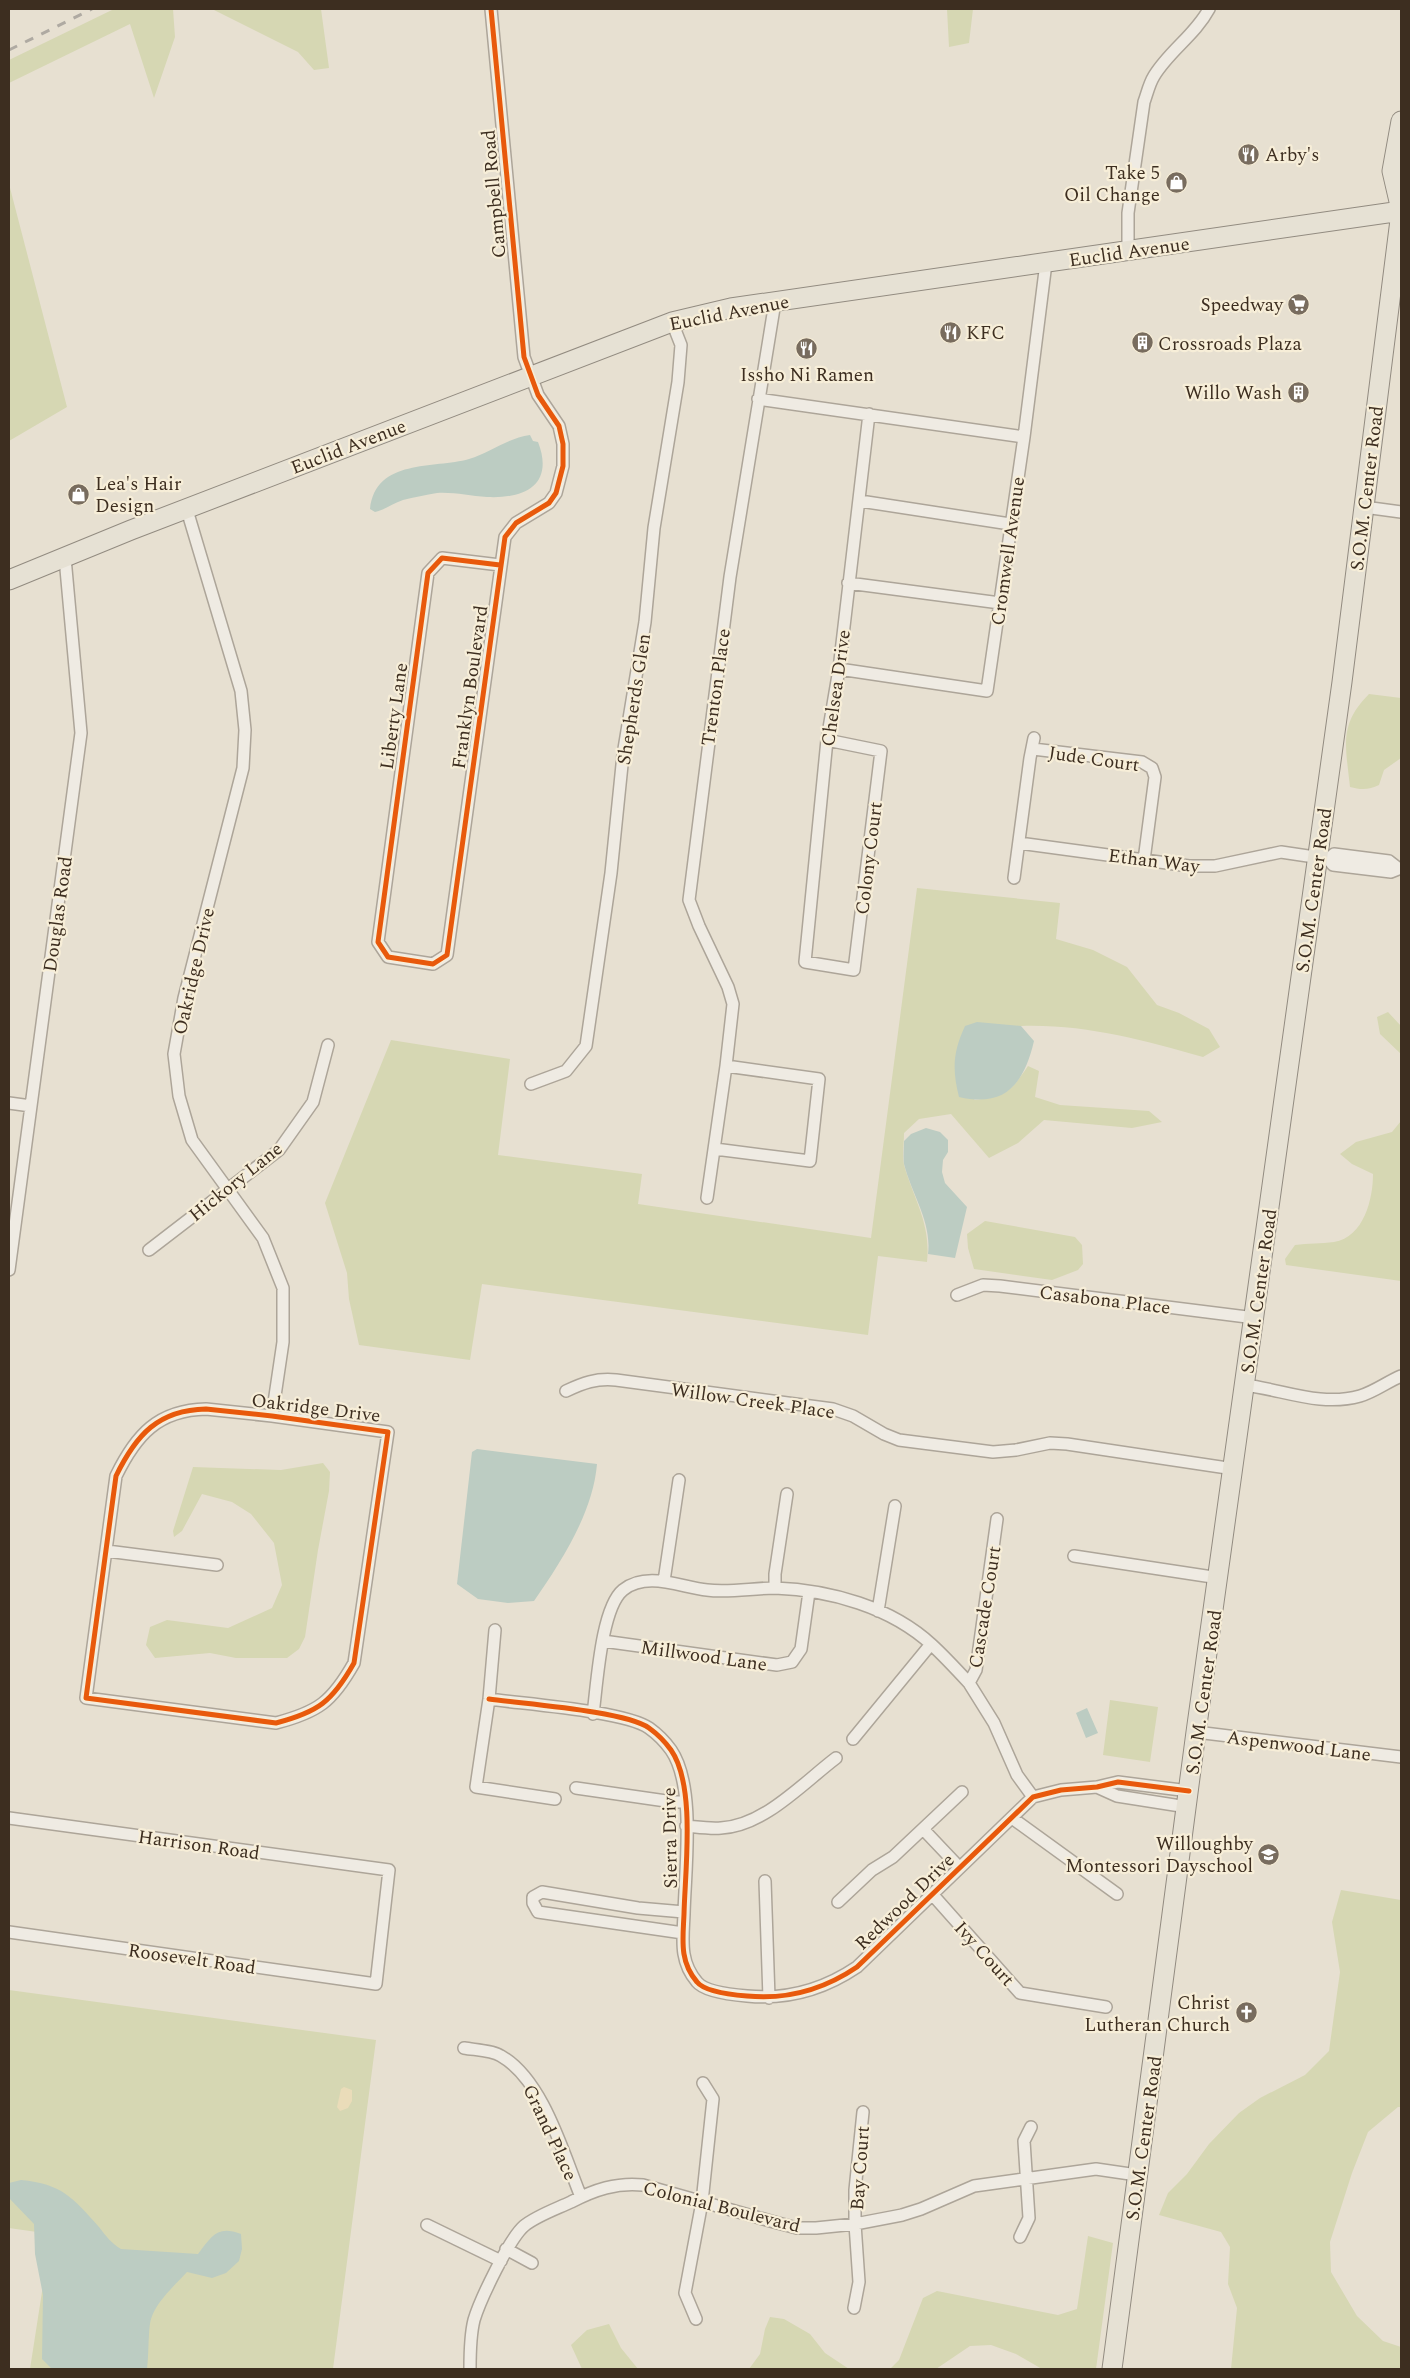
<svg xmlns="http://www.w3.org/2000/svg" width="1410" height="2378" font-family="Spectral,serif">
<rect width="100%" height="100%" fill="#e7e0d1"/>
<path fill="#d6d7b3" d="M114,9H173L175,37L154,98L130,24L9,83V60Z
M212,9H321L329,68L314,70L298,52Z
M947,9H973L969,43L949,47Z
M9,184L67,407L9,441Z
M1369,694L1401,698V758L1384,770L1379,785C1369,790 1361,790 1350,787C1346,747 1338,725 1369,694Z
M917,888L1060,903L1056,939L1093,950L1127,967L1157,1005L1179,1013L1209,1029L1220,1047L1203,1057C1142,1040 1085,1024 1021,1026L974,1100C1007,1096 1010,1092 1028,1066L1039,1071L1035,1097L1060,1105L1149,1111L1162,1122L1132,1128L1044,1120L1018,1143L989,1158L951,1114L919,1119L904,1133C904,1143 902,1155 904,1165C914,1200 931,1223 927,1262L878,1256L868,1335L482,1284L470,1360L359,1345L349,1299L347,1273L325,1203L391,1040L510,1059L498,1155L642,1174L638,1204L871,1238Z
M1388,1012L1401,1026V1054L1380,1034L1377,1017Z
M1401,1121V1281L1286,1265L1285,1259L1295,1245C1308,1243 1321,1244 1334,1242C1364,1237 1373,1199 1373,1174L1352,1164L1340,1154L1356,1142L1392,1132Z
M985,1221L1075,1237L1082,1245L1083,1264L1078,1270L1052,1280L974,1269L968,1248L967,1234Z
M323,1463L330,1472L329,1491L318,1550L305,1637L299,1649L287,1658H236L210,1653L155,1658L146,1645L150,1627L167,1620L228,1628L272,1608L282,1585L274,1543L251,1514L232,1502L202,1494L182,1531L174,1537L173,1531L193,1467L281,1470Z
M1110,1700L1158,1707L1150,1762L1103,1755Z
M1341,1890L1401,1900V2107H1398L1368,2132L1352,2173L1330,2242L1331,2272L1357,2316L1383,2341L1401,2347V2369H1231L1237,2308L1228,2284L1230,2247L1221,2232L1159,2215L1168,2193L1187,2174L1209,2144L1239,2113L1260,2098L1305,2075L1329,2051L1340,1972L1332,1922Z
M9,1990L376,2040L333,2369H30L51,2234L9,2228Z
M1088,2236L1113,2243L1096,2369H1042L1016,2354L991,2345L970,2346L936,2369H890L899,2360L923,2298L937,2291L1058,2315L1077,2309Z
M770,2317L784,2319L810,2334L825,2353L849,2369H749L760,2354L765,2329Z
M609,2324L621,2348L638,2369H582L571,2345L587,2330Z"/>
<path fill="#eadcb9" d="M344,2087L352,2090V2101L348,2108L340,2111L337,2107L341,2089Z"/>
<path fill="#bcccc2" d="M530,435L533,441L538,442C554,483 527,499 487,497C470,496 454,492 437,493C426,495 414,497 403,500C393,503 385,510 375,512L370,509C376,458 434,469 469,459C491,452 508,438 530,435Z
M977,1022L1021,1026L1034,1041C1024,1083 1006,1108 959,1097C952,1069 953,1052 965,1026Z
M926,1128L940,1132L948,1140V1152L943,1160L942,1172L945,1183L967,1207L955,1258L928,1254C932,1222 912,1195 904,1164C903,1157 904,1148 904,1141L911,1134Z
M477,1449L597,1464C593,1513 561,1562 534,1601L508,1603L478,1599L457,1584L472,1452Z
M1087,1708L1098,1733L1086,1738L1076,1713Z
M21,2180C62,2184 72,2197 99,2227C106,2236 111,2243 121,2249L198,2254C212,2236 217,2225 241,2234L242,2249L239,2261L226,2273L212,2278L187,2272C175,2285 156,2302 151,2319C148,2329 149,2356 147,2369H52L42,2359L43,2295L35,2254L34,2224L9,2198V2183Z"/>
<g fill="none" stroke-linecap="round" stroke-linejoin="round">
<defs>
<path id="minor" d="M491,9L524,357L538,395L559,426L563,444V466L556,493L549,503L516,523L505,537L447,955L433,964L388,957L378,942L428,573L442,558L500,565
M1128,251V213L1144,102C1147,94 1149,84 1154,76C1169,51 1195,35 1209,9
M758,399L1024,437
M860,501L1010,524
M1364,507L1401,512
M187,510L241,691L245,730L243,768L184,998L174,1054L179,1096L192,1140L263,1238L283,1288V1342L272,1416
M848,583L1000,603
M839,669L987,691L1024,437L1046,263
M827,740L881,751L854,970L805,962L827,740L839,669L869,414
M1033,749L1142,762L1152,768L1155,777L1144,860
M1019,843L1189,866H1215L1281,852L1328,859L1333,865L1391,872L1401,868
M1328,859L1334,854L1389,861L1398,868
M1014,878L1030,758L1034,738
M726,1066L733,1004L728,987L699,926L689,900L730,577L775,302
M531,1084L566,1071L586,1046L611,873L623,755L645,622L654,528L678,382L681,345L672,322
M9,1103L31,1106
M707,1198L726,1066L819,1079L810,1161L715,1149
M149,1250L279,1150L313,1102L328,1045
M9,1270L81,733L65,558
M957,1295L983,1285L1000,1286L1255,1318
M1245,1385C1284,1390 1321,1407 1360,1396C1374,1392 1387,1382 1401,1376
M566,1391C583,1383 596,1378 616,1380L833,1409L853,1416L884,1434L899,1440L993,1452L1016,1450L1050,1443L1067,1444L1234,1469
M206,1409L272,1416L388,1432L354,1663C332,1702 318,1712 276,1723L86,1698L116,1476C136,1435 158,1410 206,1409Z
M997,1519L976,1670L969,1683L994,1723L1017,1775L1033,1797
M107,1551L217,1565
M1074,1556L1219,1578
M664,1581L679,1480
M775,1588V1574L787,1494
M878,1611L895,1506
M495,1630L489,1699L476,1787L555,1799
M603,1641L777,1665L792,1662L801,1649L809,1592
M489,1699C523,1704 625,1711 649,1728C656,1733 666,1743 671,1750C696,1786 685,1870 684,1914C683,1939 679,1961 697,1982C705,1992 735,1995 747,1996C788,2000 823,1990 857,1967L1033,1797L1061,1790L1097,1787L1118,1782L1189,1791
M593,1714C597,1685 601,1608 623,1590C647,1571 680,1587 707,1590C729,1593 753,1588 775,1588C830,1590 891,1607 932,1645C945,1657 957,1670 969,1683
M1196,1732L1401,1757
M853,1739L931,1644
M1097,1787L1117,1796L1187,1807
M576,1788L673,1802H686
M9,1818L389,1870L376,1984L9,1932
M1012,1818L1117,1894
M686,1826C697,1827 710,1829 721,1828C764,1826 803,1783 836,1758
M923,1829L959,1867
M765,1881L769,1998
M932,1894L1020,1993L1106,2007
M838,1902L872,1870L893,1857L962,1792
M683,1933L538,1912L533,1903V1897L542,1892L638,1908L684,1912
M464,2048C475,2050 492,2050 501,2056C543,2080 563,2153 581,2197
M427,2225L501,2261
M1020,2237L1029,2218L1024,2141L1031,2127
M506,2249L532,2263
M854,2308L859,2282L855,2224V2190L863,2112
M696,2319L685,2293L702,2202L713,2099L703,2083
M470,2369C470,2353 470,2336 474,2320C480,2300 509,2239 524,2226C536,2216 556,2209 571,2202C594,2190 617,2182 643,2185L774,2222L797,2228H816L855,2224L902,2215L921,2209L974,2186L1096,2169L1137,2175"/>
<path id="primary" d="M1401,121L1392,171L1401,210
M9,580L131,530L672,322L731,308L1401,211
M1112,2369L1196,1732L1342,682L1401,212"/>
</defs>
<use href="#minor" stroke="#ada599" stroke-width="14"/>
<use href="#primary" stroke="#928b80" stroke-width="21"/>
<use href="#minor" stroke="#efebe3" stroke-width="11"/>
<use href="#primary" stroke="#e6e1d4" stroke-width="19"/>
<path stroke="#afaaa2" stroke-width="3" stroke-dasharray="9 9" stroke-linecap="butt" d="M9,50L92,9"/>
<defs>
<path id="cycleway" d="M491,9L524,357L538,395L559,426L563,444V466L556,493L549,503L516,523L505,537L447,955L433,964L388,957L378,942L428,573L442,558L500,565
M206,1409L272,1416L388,1432L354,1663C332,1702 318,1712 276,1723L86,1698L116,1476C136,1435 158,1410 206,1409Z
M489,1699C523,1704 625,1711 649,1728C656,1733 666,1743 671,1750C696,1786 685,1870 684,1914C683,1939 679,1961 697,1982C705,1992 735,1995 747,1996C788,2000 823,1990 857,1967L1033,1797L1061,1790L1097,1787L1118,1782L1189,1791"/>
</defs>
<use href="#cycleway" stroke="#f7eed8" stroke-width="8"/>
<use href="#cycleway" stroke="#e8590c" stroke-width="5"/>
</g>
<defs>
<symbol id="restaurant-disc" viewBox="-11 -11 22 22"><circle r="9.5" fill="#786c5e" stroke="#f7eed8"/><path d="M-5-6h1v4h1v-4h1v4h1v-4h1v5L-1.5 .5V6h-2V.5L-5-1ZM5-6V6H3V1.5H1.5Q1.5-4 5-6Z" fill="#fff"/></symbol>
<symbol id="shop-disc" viewBox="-11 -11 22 22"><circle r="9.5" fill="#786c5e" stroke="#f7eed8"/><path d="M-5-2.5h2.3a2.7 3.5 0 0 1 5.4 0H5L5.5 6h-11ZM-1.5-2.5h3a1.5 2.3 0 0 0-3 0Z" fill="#fff"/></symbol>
<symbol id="supermarket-disc" viewBox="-11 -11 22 22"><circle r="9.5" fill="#786c5e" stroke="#f7eed8"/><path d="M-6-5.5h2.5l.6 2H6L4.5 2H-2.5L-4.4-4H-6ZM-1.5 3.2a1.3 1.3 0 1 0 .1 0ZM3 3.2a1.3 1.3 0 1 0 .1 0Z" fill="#fff"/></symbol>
<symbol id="building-disc" viewBox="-11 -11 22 22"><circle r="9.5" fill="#786c5e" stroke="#f7eed8"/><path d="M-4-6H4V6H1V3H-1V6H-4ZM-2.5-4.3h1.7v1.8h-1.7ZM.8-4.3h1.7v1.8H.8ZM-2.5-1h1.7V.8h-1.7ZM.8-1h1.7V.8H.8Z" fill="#fff"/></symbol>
<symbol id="school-disc" viewBox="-11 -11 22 22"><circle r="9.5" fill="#786c5e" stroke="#f7eed8"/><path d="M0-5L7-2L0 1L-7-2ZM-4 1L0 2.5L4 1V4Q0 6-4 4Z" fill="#fff"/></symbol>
<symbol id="church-disc" viewBox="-11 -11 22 22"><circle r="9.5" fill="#786c5e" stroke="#f7eed8"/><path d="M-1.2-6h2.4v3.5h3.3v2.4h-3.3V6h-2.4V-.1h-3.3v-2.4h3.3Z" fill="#fff"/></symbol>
</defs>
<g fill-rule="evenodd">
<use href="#restaurant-disc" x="1236" y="142" width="25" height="25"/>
<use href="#shop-disc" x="1164" y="170" width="25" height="25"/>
<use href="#supermarket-disc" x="1286" y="292" width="25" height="25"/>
<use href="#restaurant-disc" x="938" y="320" width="25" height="25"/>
<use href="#building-disc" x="1130" y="330" width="25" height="25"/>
<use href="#restaurant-disc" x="794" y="336" width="25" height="25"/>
<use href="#building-disc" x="1286" y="380" width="25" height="25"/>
<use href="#shop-disc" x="66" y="482" width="25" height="25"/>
<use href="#school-disc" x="1256" y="1842" width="25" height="25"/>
<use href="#church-disc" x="1234" y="2000" width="25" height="25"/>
</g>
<g text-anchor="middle" stroke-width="4.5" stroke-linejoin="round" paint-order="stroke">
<g font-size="19" fill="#3d2e20" stroke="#f7eed8" text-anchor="end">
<text x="1265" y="161" text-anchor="start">Arby's</text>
<text x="1160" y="179">Take 5<tspan x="1160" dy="22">Oil Change</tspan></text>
<text x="1283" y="311">Speedway</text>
<text x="966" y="339" text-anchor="start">KFC</text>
<text x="1158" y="350" text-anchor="start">Crossroads Plaza</text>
<text x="807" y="381" text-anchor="middle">Issho Ni Ramen</text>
<text x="1282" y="399">Willo Wash</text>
<text x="95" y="490" text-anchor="start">Lea's Hair<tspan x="95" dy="22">Design</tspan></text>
<text x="1253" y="1850">Willoughby<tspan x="1253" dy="22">Montessori Dayschool</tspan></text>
<text x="1230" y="2009">Christ<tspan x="1230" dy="22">Lutheran Church</tspan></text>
</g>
<g font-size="19" fill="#3d2e20" stroke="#f7eed8">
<text transform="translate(493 194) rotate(-95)" y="7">Campbell Road</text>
<text transform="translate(1129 251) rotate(-8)" y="7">Euclid Avenue</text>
<text transform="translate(729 312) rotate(-11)" y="7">Euclid Avenue</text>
<text transform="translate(348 446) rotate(-21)" y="7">Euclid Avenue</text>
<text transform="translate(1366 488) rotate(-83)" y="7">S.O.M. Center Road</text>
<text transform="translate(1007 551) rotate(-82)" y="7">Cromwell Avenue</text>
<text transform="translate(469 687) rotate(-82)" y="7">Franklyn Boulevard</text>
<text transform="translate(715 687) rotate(-82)" y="7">Trenton Place</text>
<text transform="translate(835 688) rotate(-82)" y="7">Chelsea Drive</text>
<text transform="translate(633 699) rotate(-81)" y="7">Shepherds Glen</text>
<text transform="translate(393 716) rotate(-82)" y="7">Liberty Lane</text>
<text transform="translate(1094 758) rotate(8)" y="7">Jude Court</text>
<text transform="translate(868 858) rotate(-83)" y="7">Colony Court</text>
<text transform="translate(1154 860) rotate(7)" y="7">Ethan Way</text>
<text transform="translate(1313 890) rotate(-82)" y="7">S.O.M. Center Road</text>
<text transform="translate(57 914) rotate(-82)" y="7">Douglas Road</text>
<text transform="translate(193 971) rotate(-77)" y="7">Oakridge Drive</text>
<text transform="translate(235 1181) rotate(-39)" y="7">Hickory Lane</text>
<text transform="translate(1258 1291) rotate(-82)" y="7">S.O.M. Center Road</text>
<text transform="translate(1105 1299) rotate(7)" y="7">Casabona Place</text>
<text transform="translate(753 1400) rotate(8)" y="7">Willow Creek Place</text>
<text transform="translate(316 1407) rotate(7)" y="7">Oakridge Drive</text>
<text transform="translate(984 1607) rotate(-81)" y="7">Cascade Court</text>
<text transform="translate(704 1655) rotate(8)" y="7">Millwood Lane</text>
<text transform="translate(1203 1692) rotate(-82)" y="7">S.O.M. Center Road</text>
<text transform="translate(1299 1745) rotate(7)" y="7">Aspenwood Lane</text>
<text transform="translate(669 1838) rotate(-91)" y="7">Sierra Drive</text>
<text transform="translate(199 1844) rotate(8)" y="7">Harrison Road</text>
<text transform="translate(904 1901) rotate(-44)" y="7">Redwood Drive</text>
<text transform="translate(985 1953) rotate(48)" y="7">Ivy Court</text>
<text transform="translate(192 1958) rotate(8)" y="7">Roosevelt Road</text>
<text transform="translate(551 2132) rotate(65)" y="7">Grand Place</text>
<text transform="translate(1143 2138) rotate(-82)" y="7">S.O.M. Center Road</text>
<text transform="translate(859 2168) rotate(-86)" y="7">Bay Court</text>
<text transform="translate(722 2206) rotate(14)" y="7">Colonial Boulevard</text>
</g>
</g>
<rect width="1410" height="2378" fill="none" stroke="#3d2e20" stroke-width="20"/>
</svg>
